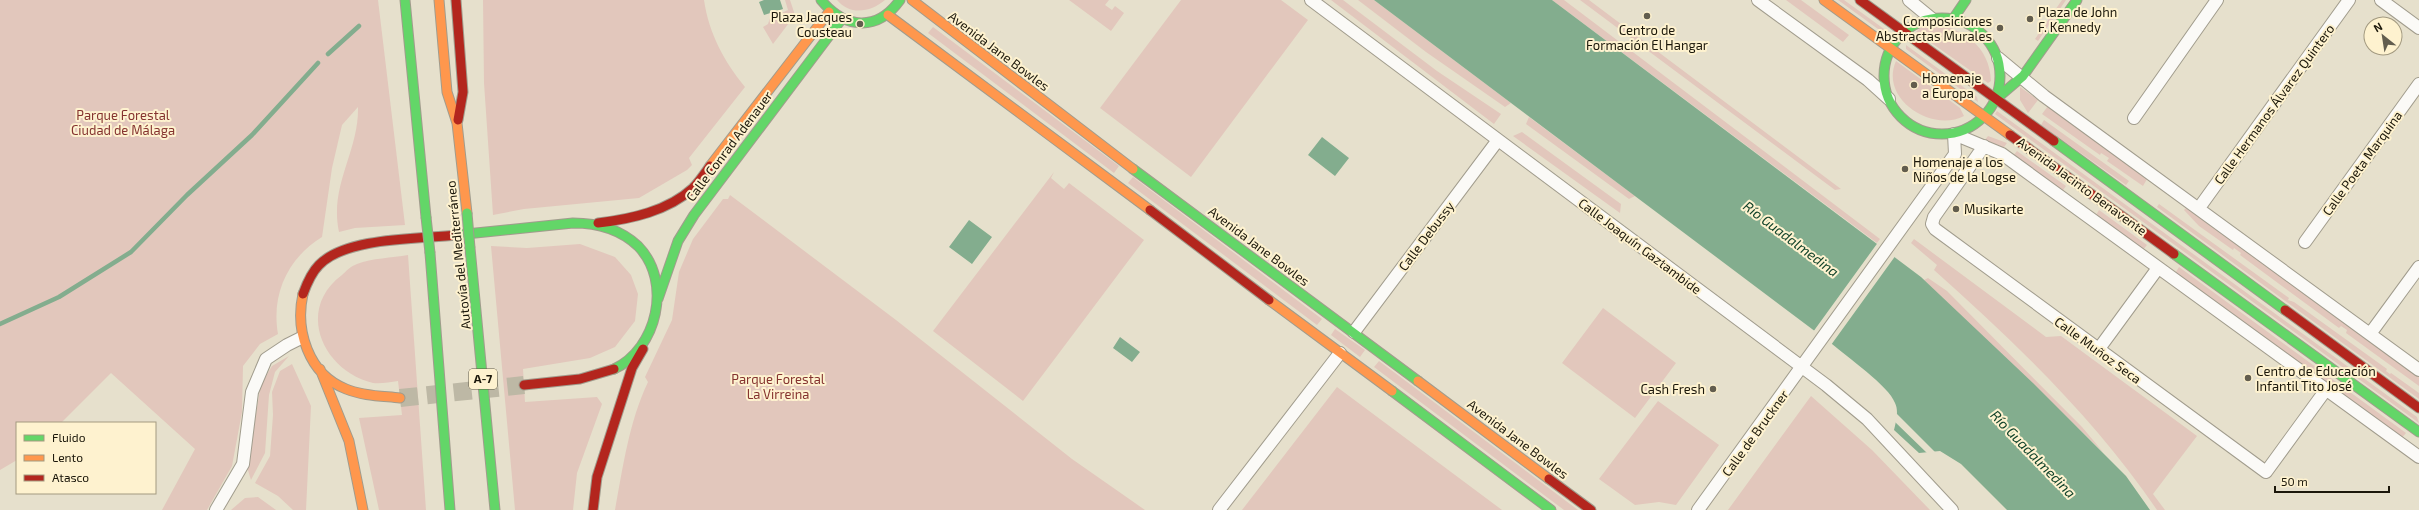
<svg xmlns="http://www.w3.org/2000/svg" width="2419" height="510" font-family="'Exo 2',sans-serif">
<rect width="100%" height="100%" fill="#e6e0cc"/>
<path fill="#e2c7bc" d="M0,0H378L405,225L355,228L339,232C329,185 359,152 358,107L342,125L332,168L322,237C288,258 271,294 278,334L260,344L243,366L242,412L232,466L207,510H162L195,449L111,373L61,423H17V460L0,470Z
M483,0H704C709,34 724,61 745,87L689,158L692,165L687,170L639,198L524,209L493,215L484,83Z
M785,0H790L795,15L773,44L763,27L768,24L770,18L788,10Z
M837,0H885C871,12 850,16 837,0Z
M1069,0H1109L1105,5L1112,10L1115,6L1124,13L1111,31Z
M1181,0H1281L1308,20L1191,177L1100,108Z
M1331,0H1343L1437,71L1501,114L1494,124Z
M1358,0H1374L1511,103L1505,107L1426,52Z
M1552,0H1564L1880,239L1877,243Z
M1580,0H1589L1841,189L1835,190Z
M1786,0H1801L1849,35L1843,42Z
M1838,0H1844L1891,34L1889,37Z
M2062,0H2066L2038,41L2035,39Z
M1932,24C1963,27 1990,47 1991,81L1988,83L1916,32L1920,28Z
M933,27L1119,166L1114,173L928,33Z
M1906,45L1977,97L1978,102L1906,49Z
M1896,61L1960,108L1964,116C1932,133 1879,99 1896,61Z
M2020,87L2038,100L2028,113L2020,100Z
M2048,106L2147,179L2143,186L2107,161L2109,158L2101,153L2100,155L2042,114Z
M1997,111L2417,417L2419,423L1995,114Z
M1529,117L1635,196L1629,199L1526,124Z
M2044,120L2129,181L2126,185L2041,125Z
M1522,132L1621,204L1620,213L1513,136Z
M1988,136L2007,143L2002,150L1985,140Z
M2017,151L2066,186L2061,193L2012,157Z
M1054,172L1051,178L1064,189L1069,183L1144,240L1023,401L933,331Z
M1133,177L1322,319L1317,325L1128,183Z
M730,195L896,320L1072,459L1145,510H615C623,467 629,422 648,382L645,377L672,320L679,272L693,239L723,199H728Z
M2159,204L2289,298L2288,300L2294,302L2387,369L2386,371L2390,374L2391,373L2419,393V399L2157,207Z
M2186,208L2419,377V386L2346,333L2347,330L2341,326L2339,328L2240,255L2241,253L2234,248L2233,250L2199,226L2184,210Z
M2099,210L2147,245L2142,251L2095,217Z
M1914,239L2046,337L2061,336L2197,436L2153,494L2165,510H2157C2095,419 2016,343 1934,270L1937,265L1911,243Z
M580,244L615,257L631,275L638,294L635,321L615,347L590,358L523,369L525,402L597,397L602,404L577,473L573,510H515L491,246L527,248Z
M408,255L426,510H379L359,418L402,415L398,381C390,382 381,384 373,383C323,371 295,310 342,275C346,271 351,266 357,264C372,258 392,258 408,255Z
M2179,267L2406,433L2400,440L2174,275Z
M1928,278L1947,291L2082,427L2103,452L1924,280Z
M1603,308L1676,363L1635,418L1562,363Z
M1335,329L1365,350L1360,357L1331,335Z
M289,356L275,372L269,395L265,453L251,480L247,467L261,384L272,366Z
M1379,361L1578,510H1564L1374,367Z
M292,364L311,406L306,510H293L278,496L255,483L270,456L273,415L272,392L280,371Z
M1337,387L1502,510H1242Z
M1811,396L1872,450L1930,510H1728Z
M1658,401L1719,445L1676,505L1659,502L1635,505L1599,479Z
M258,497L276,510H231L245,498Z"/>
<path fill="#83ad8e" d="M764,0H780L783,9L764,15L759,2Z
M1374,0H1552L1921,277L2034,384L2126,476L2150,510H2007L1961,464L1940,451L1919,453L1894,430C1896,422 1899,411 1895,403C1889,386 1847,357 1832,344Z
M1322,137L1349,158L1335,176L1308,155Z
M969,220L992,237L972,264L949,247Z
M1120,337L1140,352L1132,362L1113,348Z"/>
<path fill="#e6e0cc" d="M1879,241L1896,255L1831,345L1813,332Z
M1895,412L1937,454H1928L1894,421Z"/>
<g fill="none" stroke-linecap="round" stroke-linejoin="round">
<path stroke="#83ad8e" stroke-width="4.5" d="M328,54L359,26
M0,324L59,297L131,252L187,195L252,135L318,63"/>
<path stroke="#bdb8a5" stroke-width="18" stroke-dasharray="18 9" stroke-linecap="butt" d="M400,398L524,385"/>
<defs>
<path id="street" d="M1311,0L1826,385L1867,419L1952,510
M1758,0L1868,80L1889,99
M1909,0L1932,19
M2381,0L2419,28
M1998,58L2044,96L2419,370
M2134,118L2217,0
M1984,146L1934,217L1932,224L1935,229L2266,472L2325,391
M2199,208L2349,0
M2305,242L2419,84
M1354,332L1498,140
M2370,334L2419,267
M2098,350L2158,268
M216,510L243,464L252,392L266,359L287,345L301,338
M1219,510L1340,353
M1698,510L1955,154L1954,134L2002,154L2419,457"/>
<path id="fast" d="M405,0L426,217
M821,0C845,29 877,32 900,0
M1884 76a58 58 0 1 1 116 0a58 58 0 1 1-116 0Z
M1953,19L1966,0
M1996,99L2023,76L2077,0
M2054,141L2285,310
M1133,169L1418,381
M456,235L573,223C597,223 620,229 638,246C673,282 657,349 614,369
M470,248L495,510
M430,253L450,510
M2174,254L2419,432
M658,299L678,241L694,215L841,20
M1392,391L1551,510"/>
<path id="slow" d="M439,0L447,92L457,123L467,213
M912,0L1133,169
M1824,0L2010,135
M888,15L1150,210
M710,166L829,12
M303,294C295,330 308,374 346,389C363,396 382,396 400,398
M1269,300L1392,391
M320,369L349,441L363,510
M1418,381L1549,479"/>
<path id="jam" d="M456,0L463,92L458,120
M1860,0L2054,141
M2010,135L2174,254
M1150,210L1269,300
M598,223C631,219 668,211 693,188C699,182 705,173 710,166
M303,294C307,283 311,273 319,265C346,237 419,239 456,235
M2285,310L2419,408
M524,385L580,379L614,369
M1549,479L1591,510
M593,510L597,477L632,368L643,349"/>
</defs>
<use href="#street" stroke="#a19c8d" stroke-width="14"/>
<use href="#fast" stroke="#a19c8d" stroke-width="11"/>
<use href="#slow" stroke="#a19c8d" stroke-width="11"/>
<use href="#jam" stroke="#a19c8d" stroke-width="11"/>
<use href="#street" stroke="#fbfaf7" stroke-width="12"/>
<use href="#fast" stroke="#63d668" stroke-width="9"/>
<use href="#slow" stroke="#ff974d" stroke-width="9"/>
<use href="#jam" stroke="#b3261e" stroke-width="9"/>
<defs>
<path id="fast-bridge" d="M467,213L470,248
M426,217L430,253"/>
</defs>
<use href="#fast-bridge" stroke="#a19c8d" stroke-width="11" stroke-linecap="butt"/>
<use href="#fast-bridge" stroke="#63d668" stroke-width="9"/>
</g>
<g fill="#625d4e" stroke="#fef2cf" stroke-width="1.5">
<circle cx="1647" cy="16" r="4"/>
<circle cx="2030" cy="19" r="4"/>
<circle cx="860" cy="24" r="4"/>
<circle cx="2000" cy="28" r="4"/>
<circle cx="1914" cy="85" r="4"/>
<circle cx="1905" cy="169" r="4"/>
<circle cx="1956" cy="209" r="4"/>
<circle cx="2248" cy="378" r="4"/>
<circle cx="1713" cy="389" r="4"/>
</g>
<g text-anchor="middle" stroke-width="4" stroke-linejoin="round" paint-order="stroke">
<rect fill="#fef2cf" stroke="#5f5945" stroke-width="1" x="469" y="369" width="28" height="20" rx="3"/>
<g font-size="12" font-weight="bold" fill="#1b170a">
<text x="483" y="383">A-7</text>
</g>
<g font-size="13" fill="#1b170a" stroke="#fef2cf" text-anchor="start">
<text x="2038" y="17">Plaza de John<tspan x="2038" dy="15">F. Kennedy</tspan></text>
<text x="852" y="22" text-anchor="end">Plaza Jacques<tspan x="852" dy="15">Cousteau</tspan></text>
<text x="1992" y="26" text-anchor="end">Composiciones<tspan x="1992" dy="15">Abstractas Murales</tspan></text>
<text x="1647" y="35" text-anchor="middle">Centro de<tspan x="1647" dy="15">Formación El Hangar</tspan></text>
<text x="1922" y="83">Homenaje<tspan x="1922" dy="15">a Europa</tspan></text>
<text x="1913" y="167">Homenaje a los<tspan x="1913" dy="15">Niños de la Logse</tspan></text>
<text x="1964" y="214">Musikarte</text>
<text x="2256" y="376">Centro de Educación<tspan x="2256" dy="15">Infantil Tito José</tspan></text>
<text x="1705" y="394" text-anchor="end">Cash Fresh</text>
</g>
<g font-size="13" fill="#1b170a" stroke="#fef2cf">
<text transform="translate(999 51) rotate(37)" y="5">Avenida Jane Bowles</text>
<text transform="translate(2274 104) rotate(-54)" y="5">Calle Hermanos Álvarez Quintero</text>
<text transform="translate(729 146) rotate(-53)" y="5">Calle Conrad Adenauer</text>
<text transform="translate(2362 163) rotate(-54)" y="5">Calle Poeta Marquina</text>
<text transform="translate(2082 186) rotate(36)" y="5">Avenida Jacinto Benavente</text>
<text transform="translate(1426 236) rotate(-53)" y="5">Calle Debussy</text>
<text transform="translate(1259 246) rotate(37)" y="5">Avenida Jane Bowles</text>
<text transform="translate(1640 246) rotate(37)" y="5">Calle Joaquín Gaztambide</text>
<text transform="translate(458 255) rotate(-96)" y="5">Autovía del Mediterráneo</text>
<text transform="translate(2098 350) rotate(36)" y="5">Calle Muñoz Seca</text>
<text transform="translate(1755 433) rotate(-54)" y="5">Calle de Bruckner</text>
<text transform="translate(1518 439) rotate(37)" y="5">Avenida Jane Bowles</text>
</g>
<g font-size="13" fill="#85332f" stroke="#fef2cf">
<text x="123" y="120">Parque Forestal<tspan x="123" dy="15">Ciudad de Málaga</tspan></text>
<text x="778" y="384">Parque Forestal<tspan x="778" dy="15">La Virreina</tspan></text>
</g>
<g font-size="14" font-style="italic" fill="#104229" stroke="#fef2cf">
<text transform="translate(1791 239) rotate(37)" y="5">Río Guadalmedina</text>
<text transform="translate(2033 454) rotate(46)" y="5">Río Guadalmedina</text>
</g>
</g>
<rect x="16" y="422" width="140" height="72" fill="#fef2cf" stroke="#a39a80"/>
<rect x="24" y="435" width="20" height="6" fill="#63d668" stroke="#a39a80"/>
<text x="52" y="442" font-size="12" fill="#1b170a">Fluido</text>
<rect x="24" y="455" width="20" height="6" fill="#ff974d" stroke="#a39a80"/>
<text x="52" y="462" font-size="12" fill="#1b170a">Lento</text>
<rect x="24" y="475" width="20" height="6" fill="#b3261e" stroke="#a39a80"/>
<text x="52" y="482" font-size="12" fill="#1b170a">Atasco</text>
<g transform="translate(2383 36) rotate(330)"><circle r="19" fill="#fef2cf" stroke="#a39a80"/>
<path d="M0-3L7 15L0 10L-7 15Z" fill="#625d4e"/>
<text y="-6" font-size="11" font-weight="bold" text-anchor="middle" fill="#1b170a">N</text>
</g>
<path d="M2275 486v6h114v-6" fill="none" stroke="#1b170a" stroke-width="2"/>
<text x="2281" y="486" font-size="12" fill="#1b170a" stroke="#fef2cf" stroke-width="3" paint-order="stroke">50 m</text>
</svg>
